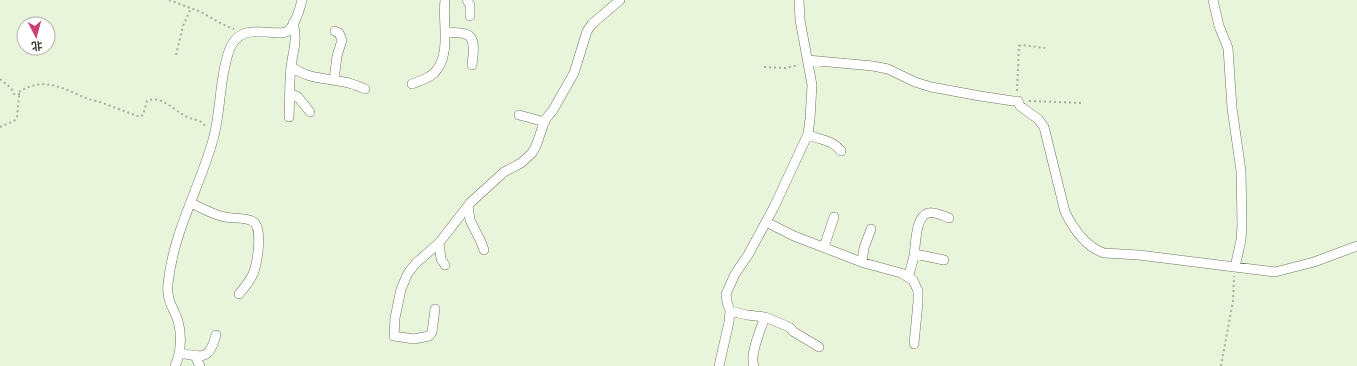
<svg xmlns="http://www.w3.org/2000/svg" width="1357" height="366" font-family="Arial,'Noto Sans SC',sans-serif">
<rect width="100%" height="100%" fill="#e9f5db"/>
<g fill="none" stroke-linecap="round" stroke-linejoin="round">
<defs>
<path id="minor" d="M467,0L470,5V16
M1213,0L1219,26L1228,48L1232,108L1241,171L1242,225L1241,240L1235,267
M446,32C452,33 459,32 465,34C477,36 473,56 472,65
M807,60L873,66L888,69L915,82L931,87L980,96L1013,101H1018L1020,106L1038,119L1044,127L1065,212C1073,228 1086,247 1104,253L1139,255L1275,272L1314,262L1357,246
M291,66C306,79 326,78 344,82C351,83 358,86 365,89
M334,80L337,56L342,40L339,33L335,31
M412,84C419,81 428,79 434,73C452,56 442,21 445,0
M290,93L298,97L310,112
M519,115L545,122
M289,117C290,100 289,83 291,67C293,51 298,39 293,23
M808,134C820,141 832,139 841,151
M191,203C202,208 213,215 225,217C233,219 245,217 252,221C264,226 257,264 253,274C250,281 244,288 239,294
M468,206L470,220L481,242L484,250
M766,222L794,236L864,263L901,273L913,280L918,291V302L914,344
M439,243L441,259L445,265
M824,247L834,217
M915,254L944,260
M862,262L864,248L871,229
M909,276C910,269 913,262 914,255C916,245 915,217 928,213C934,211 943,216 949,218
M435,309L432,332L429,336L414,339L394,336L395,318L401,289L408,273L416,263L439,243L470,203L504,172L521,163L532,153L536,146L545,120L553,110L574,73L587,31L592,24L620,0
M730,311L747,315L765,317L789,327L794,332L819,347
M180,353C202,357 209,361 216,335
M195,356L200,366
M175,366C181,353 182,335 178,321C174,308 166,301 168,284C173,233 199,189 213,140C221,112 219,82 228,54C239,15 278,41 289,30C295,24 300,8 302,0
M719,366L729,322L730,311L727,302L726,294L735,274L748,255L774,207L808,134L810,119L812,85L800,20L799,0
M754,366C749,356 761,328 765,317"/>
</defs>
<use href="#minor" stroke="#6c765f" stroke-width="10"/>
<path stroke="#a7b09c" stroke-width="2" stroke-dasharray="2 3" stroke-linecap="butt" d="M169,0L201,12L222,24L234,29
M176,55L183,26L191,8
M764,67L785,68L799,65
M0,79L11,88L14,94H20
M1017,91L1019,46L1021,45L1045,48
M1029,101L1084,103
M0,127L14,121L17,117L19,96L20,91L31,86L41,84L52,85L65,89L88,99L100,102L140,117L143,115L147,101C160,94 175,111 187,117C191,119 195,119 199,121C202,122 203,125 207,126
M1221,366L1233,301L1234,276"/>
<use href="#minor" stroke="#fff" stroke-width="9"/>
</g>
<g transform="translate(36 36) rotate(174)"><circle r="19" fill="#ffffff" stroke="#aeb0ac"/>
<path d="M0-3L7 15L0 10L-7 15Z" fill="#cb4075"/>
<text y="-6" font-size="11" font-weight="bold" text-anchor="middle" fill="#35392f">北</text>
</g>
</svg>
